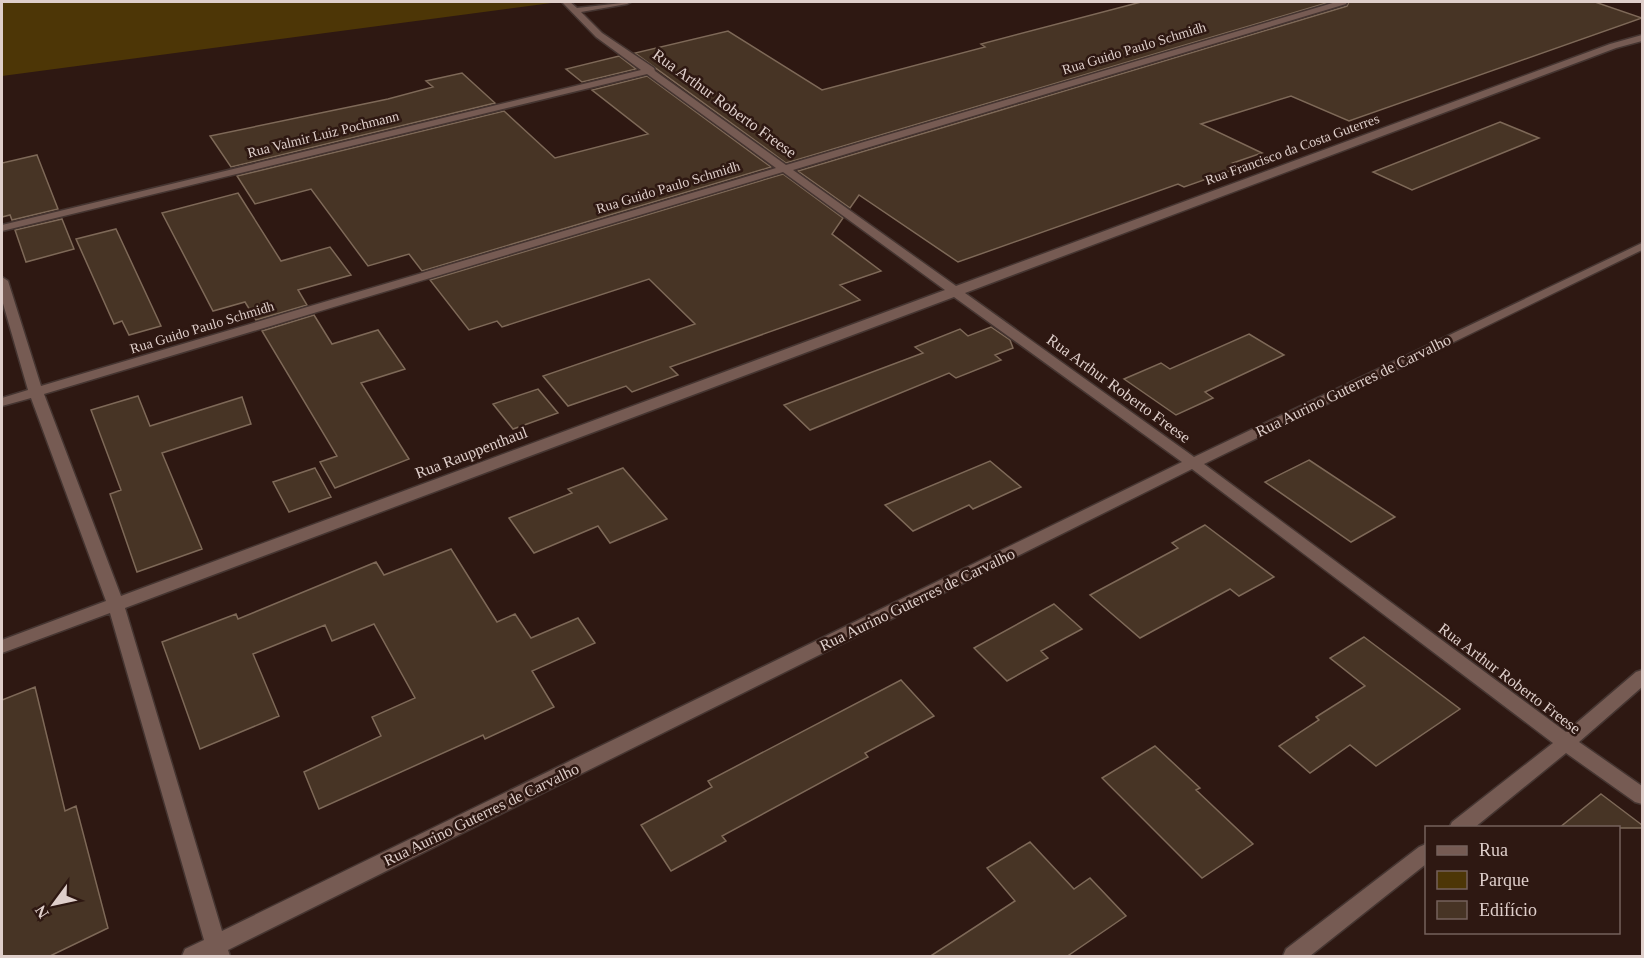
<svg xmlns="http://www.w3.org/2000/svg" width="1644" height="958" font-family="Georgia,serif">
<rect width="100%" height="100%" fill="#2e1812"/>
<path fill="#4d3606" d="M2,2H559L2,76Z"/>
<path fill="#473425" stroke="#7e6958" stroke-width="1.5" d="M1141,2H1330L786,163L635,53L728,31L822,90L985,47L981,44Z
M1349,2H1595L1642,18L1349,121L1291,96L1201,124L1262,153L1233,163L1241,167L1184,187L1178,184L958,262L859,195L850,208L798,171L1347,6Z
M619,56L636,69L582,82L566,69Z
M462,73L495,103L231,167L210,136L388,99L433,87L426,81Z
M647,76L771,167L422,271L409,254L368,266L311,189L255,204L237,176L504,111L555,158L648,134L592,90Z
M1500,122L1539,138L1412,190L1373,172Z
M37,155L58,209L12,220L10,215L2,217V163Z
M783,174L843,218L832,234L881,271L840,285L860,300L670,367L678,375L632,392L626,386L568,406L543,376L695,324L649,279L502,327L497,321L469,330L430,280Z
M238,193L281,261L330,247L351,275L298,290L307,305L256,320L245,302L213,311L162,213Z
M62,219L74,249L26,262L15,230Z
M116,229L161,326L129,335L122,321L114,324L76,239Z
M314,315L332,344L378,330L405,369L361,383L409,459L335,488L320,462L337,456L262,331Z
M991,327L1010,340L1013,348L995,355L1001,360L956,378L949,373L810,430L784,405L923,353L915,347L960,329L968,336Z
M1249,334L1284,355L1205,392L1213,398L1176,415L1124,379L1161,363L1170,369Z
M538,389L558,413L513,429L493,404Z
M138,396L150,426L242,397L251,424L162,453L202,549L137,572L110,494L121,490L91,410Z
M1309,460L1395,517L1351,542L1265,482Z
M990,461L1021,487L973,509L969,505L913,531L885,505Z
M315,468L331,497L289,512L273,482Z
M623,468L667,519L610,543L598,526L534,553L509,518L572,493L568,489Z
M1205,525L1274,577L1239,596L1230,589L1140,638L1090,595L1178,548L1172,543Z
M451,549L497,622L515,614L531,638L578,618L595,643L532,671L554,707L485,739L483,735L319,809L304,772L381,736L372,717L415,698L374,624L332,641L325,625L253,654L279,716L200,749L162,642L236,614L238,619L376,562L384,575Z
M1054,604L1082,629L1041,651L1048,658L1007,681L974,648Z
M1364,637L1460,709L1376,766L1350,745L1310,773L1279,746L1319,720L1316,717L1365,686L1330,658Z
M901,680L934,716L865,753L868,757L722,836L726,841L671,871L641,825L712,787L708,781Z
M35,687L65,811L76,806L108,928L48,957H2V700Z
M1155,746L1200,788L1196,790L1253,844L1202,878L1102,778Z
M1601,794L1642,825V828H1559Z
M1030,842L1074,889L1090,878L1126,916L1066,957H929L1015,901L987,868Z"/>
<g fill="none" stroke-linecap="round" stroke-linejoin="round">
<defs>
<path id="minor" d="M562,2H570L577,8L631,2L627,4L581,12L602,33L654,68L655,71L786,165L1336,2H1347L1346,4L793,170L956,286L1610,44L1642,35V41L1616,48L965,293L1194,457L1642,243V250L1204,464L1566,732L1636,672L1642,670V687L1579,742L1642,786V804L1635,802L1566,753L1474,828H1449L1452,822L1553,743L1192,469L228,950L230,956H182L185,949L204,940L110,613L2,653V640L106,601L31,398L2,406V398L28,390L2,300V277L8,281L41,386L776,168L647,74L2,231V225L641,70L596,37ZM783,172L945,290L121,596L44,394ZM954,297L1182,462L222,931L125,608Z
M1426,844V864L1310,956H1283L1286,949L1419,847Z"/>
</defs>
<use href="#minor" stroke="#453531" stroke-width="3"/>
<use href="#minor" fill="#765b53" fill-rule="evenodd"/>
</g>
<g text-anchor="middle" stroke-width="5" stroke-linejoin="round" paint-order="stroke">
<g font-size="14" fill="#dfcfcb" stroke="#2e1812">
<text transform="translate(1134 48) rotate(-17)" y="5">Rua Guido Paulo Schmidh</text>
<text transform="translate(323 134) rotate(-14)" y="5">Rua Valmir Luiz Pochmann</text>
<text transform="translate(1292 149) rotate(-20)" y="5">Rua Francisco da Costa Guterres</text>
<text transform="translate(668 187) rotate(-17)" y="5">Rua Guido Paulo Schmidh</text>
<text transform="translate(202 327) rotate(-17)" y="5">Rua Guido Paulo Schmidh</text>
</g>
<g font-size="16" fill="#dfcfcb" stroke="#2e1812">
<text transform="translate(725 103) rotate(36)" y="6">Rua Arthur Roberto Freese</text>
<text transform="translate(1353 385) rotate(-26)" y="6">Rua Aurino Guterres de Carvalho</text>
<text transform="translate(1119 388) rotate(36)" y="6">Rua Arthur Roberto Freese</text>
<text transform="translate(471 452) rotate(-21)" y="6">Rua Rauppenthaul</text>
<text transform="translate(917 599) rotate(-26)" y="6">Rua Aurino Guterres de Carvalho</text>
<text transform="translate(1510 678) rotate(37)" y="6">Rua Arthur Roberto Freese</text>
<text transform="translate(481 814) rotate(-26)" y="6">Rua Aurino Guterres de Carvalho</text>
</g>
</g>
<rect width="1644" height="958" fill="none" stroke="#dfcfcb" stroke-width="6"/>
<rect x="1425" y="826" width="195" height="108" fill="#2e1812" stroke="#75615c" stroke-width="1.5"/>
<rect x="1437" y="846" width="30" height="9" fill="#765b53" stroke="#75615c" stroke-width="1.5"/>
<text x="1479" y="856" font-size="18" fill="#dfcfcb">Rua</text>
<rect x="1437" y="871" width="30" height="18" fill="#4d3606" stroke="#75615c" stroke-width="1.5"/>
<text x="1479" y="886" font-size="18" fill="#dfcfcb">Parque</text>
<rect x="1437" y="901" width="30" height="18" fill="#473425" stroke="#75615c" stroke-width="1.5"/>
<text x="1479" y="916" font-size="18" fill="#dfcfcb">Edifício</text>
<g transform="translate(54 904) rotate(237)" stroke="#2e1812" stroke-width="4.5" paint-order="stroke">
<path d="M0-4.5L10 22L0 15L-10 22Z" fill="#dfcfcb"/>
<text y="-9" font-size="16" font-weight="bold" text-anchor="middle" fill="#dfcfcb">N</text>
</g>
</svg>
